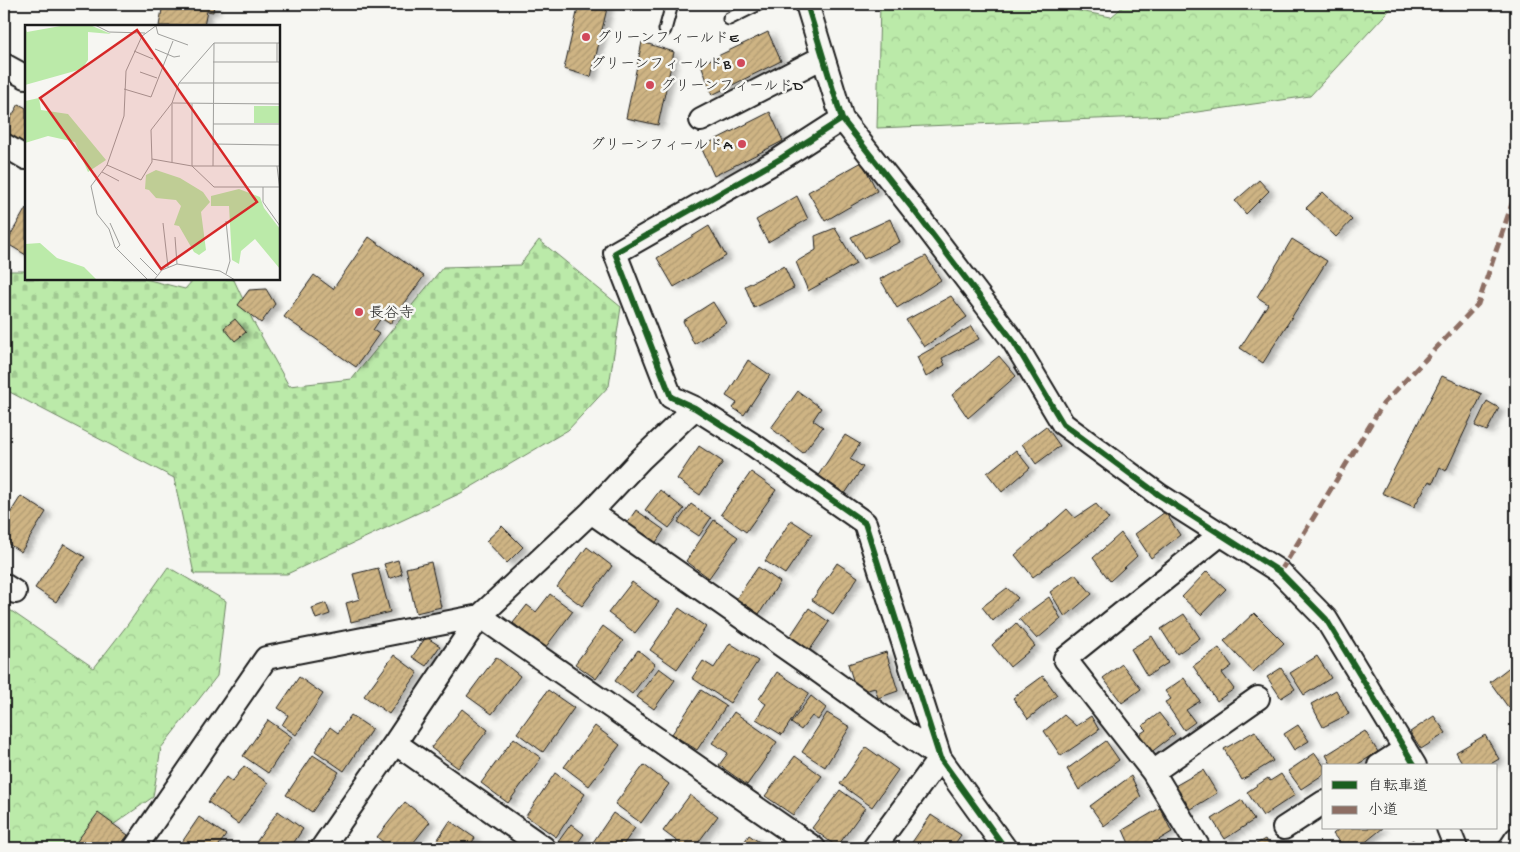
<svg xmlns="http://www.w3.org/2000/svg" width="1520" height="852" font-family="'Gochi Hand','Klee One',sans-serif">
<defs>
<pattern id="forest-crowns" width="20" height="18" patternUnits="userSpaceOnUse" patternTransform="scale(1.25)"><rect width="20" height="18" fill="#bbeaa9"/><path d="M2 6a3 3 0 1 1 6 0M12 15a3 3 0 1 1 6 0" fill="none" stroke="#a0c891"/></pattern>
<pattern id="cemetery-stones" width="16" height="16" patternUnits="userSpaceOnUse" patternTransform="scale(1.25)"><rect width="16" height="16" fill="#bbeaa9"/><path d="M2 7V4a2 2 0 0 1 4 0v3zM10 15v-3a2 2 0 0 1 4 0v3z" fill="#a0c891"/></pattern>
<pattern id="building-hatch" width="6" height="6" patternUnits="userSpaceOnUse" patternTransform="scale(1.25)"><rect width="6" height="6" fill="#ceb484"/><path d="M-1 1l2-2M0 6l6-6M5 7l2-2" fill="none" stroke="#b09a71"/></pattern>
<filter id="shadow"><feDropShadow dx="5.5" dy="3" stdDeviation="2.5" flood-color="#0004"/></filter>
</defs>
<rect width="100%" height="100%" fill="#f6f6f2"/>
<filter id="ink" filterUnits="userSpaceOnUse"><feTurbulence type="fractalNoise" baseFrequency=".02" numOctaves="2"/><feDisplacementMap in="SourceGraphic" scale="10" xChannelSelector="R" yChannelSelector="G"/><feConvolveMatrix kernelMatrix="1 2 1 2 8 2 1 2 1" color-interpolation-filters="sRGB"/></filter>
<g filter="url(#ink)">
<path fill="url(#forest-crowns)" stroke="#6c8362" d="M880,4H1043L1111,17L1126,4H1395L1310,96L1169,116L877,128Z
M168,567L226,601L217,676L161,748L153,797L80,848H4V606L94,668L128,624Z"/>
<path fill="url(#cemetery-stones)" stroke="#6c8362" d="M539,240L621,307L609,386L568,430L461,493L287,574H194L174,478L4,389V271H26V279H145L185,289L194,279H231L234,280L253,321L289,386L352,379L443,267L520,265Z"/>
<path fill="url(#building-hatch)" stroke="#1c1c1c" filter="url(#shadow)" d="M163,4H214L213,12L207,11L204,26H159Z
M579,4H608L591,77L564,69Z
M768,32L781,61L712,95L701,64Z
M642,42L674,52L658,125L626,118Z
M19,104L26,108V152L4,138V129Z
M770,112L783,141L714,176L701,147Z
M862,162L877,191L825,221L808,192Z
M1259,180L1269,191L1246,214L1235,201Z
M1323,192L1352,220L1336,237L1306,208Z
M797,196L808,219L768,242L756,220Z
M26,208V255L6,243Z
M890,219L900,242L864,259L851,237Z
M709,226L726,256L674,287L657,258Z
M835,228L856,264L808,291L796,262L816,250L815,236Z
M369,237L424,276L390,324L381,318L373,330L379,334L356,367L284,317L314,275L333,289Z
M1292,239L1327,261L1263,363L1240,348L1268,304L1257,297Z
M926,256L941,280L897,308L880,279Z
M784,266L794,288L754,308L745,286Z
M266,289L275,304L261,323L238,305L249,290Z
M951,296L967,317L924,347L906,320Z
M713,302L726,323L694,344L683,321Z
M235,319L246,332L235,341L224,328Z
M972,326L979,339L942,358L945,365L926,377L917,357Z
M999,356L1016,376L968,418L952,395Z
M748,360L770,375L744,415L733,408L737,403L726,396Z
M1442,376L1482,394L1446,471L1440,467L1433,483L1429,481L1414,507L1382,493Z
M798,391L821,408L813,420L823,427L803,453L771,428Z
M1487,401L1499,408L1487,431L1475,426Z
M1046,426L1060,446L1036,464L1022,444Z
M845,435L860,444L850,459L863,467L842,498L815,480Z
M699,446L723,462L700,495L677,479Z
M1016,450L1030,468L1002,492L987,473Z
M751,472L776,490L746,532L721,514Z
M660,490L684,509L669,528L645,510Z
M21,496L46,512L21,552L4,541V523Z
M691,504L711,518L699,536L678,522Z
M1096,504L1109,519L1033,577L1015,555L1067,509L1075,518Z
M636,510L664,530L653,547L624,527Z
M1165,512L1180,535L1151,558L1135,534Z
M714,520L738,537L709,578L686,561Z
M791,520L812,534L785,574L765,561Z
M502,526L523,547L507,563L486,541Z
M1121,533L1137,556L1110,581L1093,558Z
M64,544L85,557L56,602L35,588Z
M587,547L612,566L582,606L557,587Z
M398,560L402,574L389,579L384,564Z
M431,562L441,607L416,613L406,568Z
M837,563L858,577L833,614L812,600Z
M758,567L780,582L759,614L736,599Z
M378,568L390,612L351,622L346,603L360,599L353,574Z
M1207,571L1226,589L1201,615L1182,597Z
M1075,574L1092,594L1065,617L1050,592Z
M632,582L659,602L635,633L608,613Z
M1007,588L1018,598L993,621L982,607Z
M550,594L573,611L545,648L513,623L527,605L536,612Z
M1049,597L1061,619L1037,639L1019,619Z
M326,603L330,614L316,619L312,608Z
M679,608L706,627L677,669L650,650Z
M809,608L829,622L807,654L787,641Z
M1254,613L1284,643L1253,672L1224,641Z
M1184,614L1200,638L1177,654L1161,629Z
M1016,623L1035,646L1010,667L992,645Z
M603,626L623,641L596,679L575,664Z
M1152,636L1168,663L1147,676L1131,649Z
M426,637L440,646L426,666L412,657Z
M730,643L758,661L730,703L692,678L703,661L714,668Z
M1219,648L1232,666L1222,673L1234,689L1217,701L1193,666Z
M638,650L655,664L632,694L615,681Z
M886,652L898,691L878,698L875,688L857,693L848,664Z
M394,655L418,673L389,714L364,696Z
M1317,656L1331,678L1304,695L1290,673Z
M496,657L520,676L492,714L467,696Z
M1516,662V701L1508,707L1490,682Z
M1122,664L1141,689L1122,703L1103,678Z
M659,668L675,680L654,709L637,697Z
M1281,668L1295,689L1281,698L1267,677Z
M777,672L809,693L782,735L756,719L766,704L759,699Z
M1043,676L1057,695L1028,719L1013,698Z
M299,677L323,694L296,735L282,725L288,715L278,708Z
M1184,678L1200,701L1186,710L1195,722L1184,730L1165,702L1171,699L1165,691Z
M548,690L574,708L543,752L517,733Z
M701,690L726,706L697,750L672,734Z
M1336,690L1349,714L1323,727L1311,704Z
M811,696L826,708L818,720L812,716L801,730L791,723Z
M462,709L488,730L458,768L431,748Z
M734,712L777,742L747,785L719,765L728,753L712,743Z
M827,713L850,727L825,767L802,752Z
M1159,713L1175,734L1150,753L1137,736L1146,730L1142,726Z
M351,715L372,729L344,771L315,751L330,727L338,733Z
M1064,715L1076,726L1091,716L1099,730L1061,756L1044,731Z
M1434,716L1446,733L1421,749L1410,732Z
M268,720L292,737L268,773L243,756Z
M1298,725L1309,741L1294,750L1284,734Z
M595,726L620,745L589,786L564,767Z
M1255,731L1273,761L1242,780L1224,749Z
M1365,731L1378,752L1355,766H1332L1326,755Z
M1485,735L1499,759L1487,766H1464L1456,752Z
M514,738L541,758L508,803L481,783Z
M1106,741L1119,760L1079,790L1067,769Z
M866,747L898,770L872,807L840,784Z
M1315,753L1324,766V774L1301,789L1288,771Z
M313,755L339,772L312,812L286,795Z
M795,756L822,776L793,815L765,796Z
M644,765L669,784L641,823L615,804Z
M244,766L268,783L238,824L208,802L226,777L232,782Z
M1203,770L1217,793L1188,811L1173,787Z
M555,773L585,794L556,837L526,816Z
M1281,774L1295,795L1263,816L1247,792L1268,778L1270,781Z
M1131,776L1141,797L1104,826L1090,806Z
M840,790L865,808L837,847L812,828Z
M690,795L718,816L694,848H686L663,831Z
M1242,800L1254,820L1225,839L1212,819Z
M405,802L430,822L409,848H390L377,837Z
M1160,808L1172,832L1145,848H1131L1123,830Z
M278,811L303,829L290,848H252Z
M98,813L128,835L118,848H72Z
M613,813L635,828L621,848H589Z
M931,815L961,835L952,848H947L941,845L939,848H908Z
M199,817L226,835L217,848H178Z
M450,821L475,838L468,848H432Z
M571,824L584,834L574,848H567L558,842Z
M1340,828H1383L1358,848H1344L1333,834Z
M749,835L768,848H740Z
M1265,839L1271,848H1249Z
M1413,840L1418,848H1398Z"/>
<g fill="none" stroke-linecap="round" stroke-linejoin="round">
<defs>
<path id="lane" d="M729,19L759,4
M665,30L672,4"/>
<path id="street" d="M807,4L842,119L916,213L1014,342L1063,424L1159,495L1280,572L1326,619L1415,766
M4,65L26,77
M842,119L780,159L615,253L671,397L695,408L755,446L865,523L940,758L1005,848
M701,120L823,57
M4,145L26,158
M591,512L810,665L940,758
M4,585L15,592
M395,743L544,848
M1379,766L1405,749
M1153,772L1258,698
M1284,828L1324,802
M1448,828L1456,848
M135,848L266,658L480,616L814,848
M322,848L395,743L480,616L591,512L641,459L695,408
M874,848L940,758
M1199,848L1153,772L1065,659L1221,534
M1510,848L1516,839"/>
</defs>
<use href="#lane" stroke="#1c1c1c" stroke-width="15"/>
<use href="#street" stroke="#1c1c1c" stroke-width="26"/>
<use href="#lane" stroke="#f6f6f2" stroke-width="11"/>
<use href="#street" stroke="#f6f6f2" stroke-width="22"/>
<path stroke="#8d6e63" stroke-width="5" stroke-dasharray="10 5" stroke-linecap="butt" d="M1280,572L1383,404L1478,304L1516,192"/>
<defs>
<path id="cycleway" d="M807,4L842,119L916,213L1014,342L1063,424L1159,495L1280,572L1326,619L1415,766
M842,119L780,159L615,253L671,397L695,408L755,446L865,523L940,758L1005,848"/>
</defs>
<use href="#cycleway" stroke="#f6f6f2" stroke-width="9"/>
<use href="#cycleway" stroke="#1b5e20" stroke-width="6"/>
</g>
</g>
<g fill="#d1495b" stroke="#f6f6f2" stroke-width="2">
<circle cx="586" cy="37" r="5"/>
<circle cx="741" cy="63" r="5"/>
<circle cx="650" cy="85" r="5"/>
<circle cx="742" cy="144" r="5"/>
<circle cx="359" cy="312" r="5"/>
</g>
<g text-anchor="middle" stroke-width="5" stroke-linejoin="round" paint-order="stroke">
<g font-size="15" fill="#1c1c1c" stroke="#f6f6f2" text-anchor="start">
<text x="596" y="42">グリーンフィールドE</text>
<text x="731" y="68" text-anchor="end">グリーンフィールドB</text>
<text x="660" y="90">グリーンフィールドD</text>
<text x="732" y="149" text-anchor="end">グリーンフィールドA</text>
<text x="369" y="317">長谷寺</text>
</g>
</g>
<g transform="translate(25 25)">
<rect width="255" height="255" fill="#f6f6f2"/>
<path d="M229,81H255V98H229Z" fill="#bbeaa9"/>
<path d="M41,0H65L86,9L63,7V35L57,44L0,60V2L2,7ZM14,73L16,85L43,89L81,135L63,147L50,117L23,111L0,118V76ZM214,164L235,172L239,183L255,204V244L230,214L216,226L214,239L207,235L204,181H186V171ZM15,218L32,233L59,242L72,255H0V219Z" fill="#bbeaa9"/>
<path d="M131,145L155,153L178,167L185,177L176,187L181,225L174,230L169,227L154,201L149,200L156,181L151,175L131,173L124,165L120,164L121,150Z" fill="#bbeaa9"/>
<path fill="none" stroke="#9f9f9c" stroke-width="1" d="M70,0L84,7L120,8M131,1L133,9L163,20M252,18V37M130,24L149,32L155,31M109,26L128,34M188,37H255M115,47L132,53M154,58H255M99,64L126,72L148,16M147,78L255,79M167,79V141L189,162H255M188,99H255M188,119L255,120M127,134L167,141H255M147,137V79M82,140L116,155L127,137L126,105L147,78L154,58L189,18H255M188,141L189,18M252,141L255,166M77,147L94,156M238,162V177L255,201M85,198L95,220L91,224M138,198L143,242M150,212L152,239M115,233L132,250M201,249L205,236L201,196M123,255L90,222L84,204L72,189L66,161L82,140L99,91L101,46L117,11L132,0M129,255L137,245L152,239L195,246L210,255"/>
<path fill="#d62828" fill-opacity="0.15" stroke="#d62828" stroke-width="2.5" d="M112,5L232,177L136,244L15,73Z"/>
<rect width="255" height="255" fill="none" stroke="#1c1c1c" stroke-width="2.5"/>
</g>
<rect width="1520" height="852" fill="none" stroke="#f6f6f2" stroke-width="20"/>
<rect x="10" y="10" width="1500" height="832" fill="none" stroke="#1c1c1c" stroke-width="2" filter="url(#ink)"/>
<rect x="1322" y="764" width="175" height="65" fill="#f6f6f2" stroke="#9f9f9c"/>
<rect x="1332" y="781" width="25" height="8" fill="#1b5e20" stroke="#9f9f9c"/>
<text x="1368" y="790" font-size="15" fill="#1c1c1c">自転車道</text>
<rect x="1332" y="806" width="25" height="8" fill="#8d6e63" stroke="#9f9f9c"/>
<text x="1368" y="814" font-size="15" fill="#1c1c1c">小道</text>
</svg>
